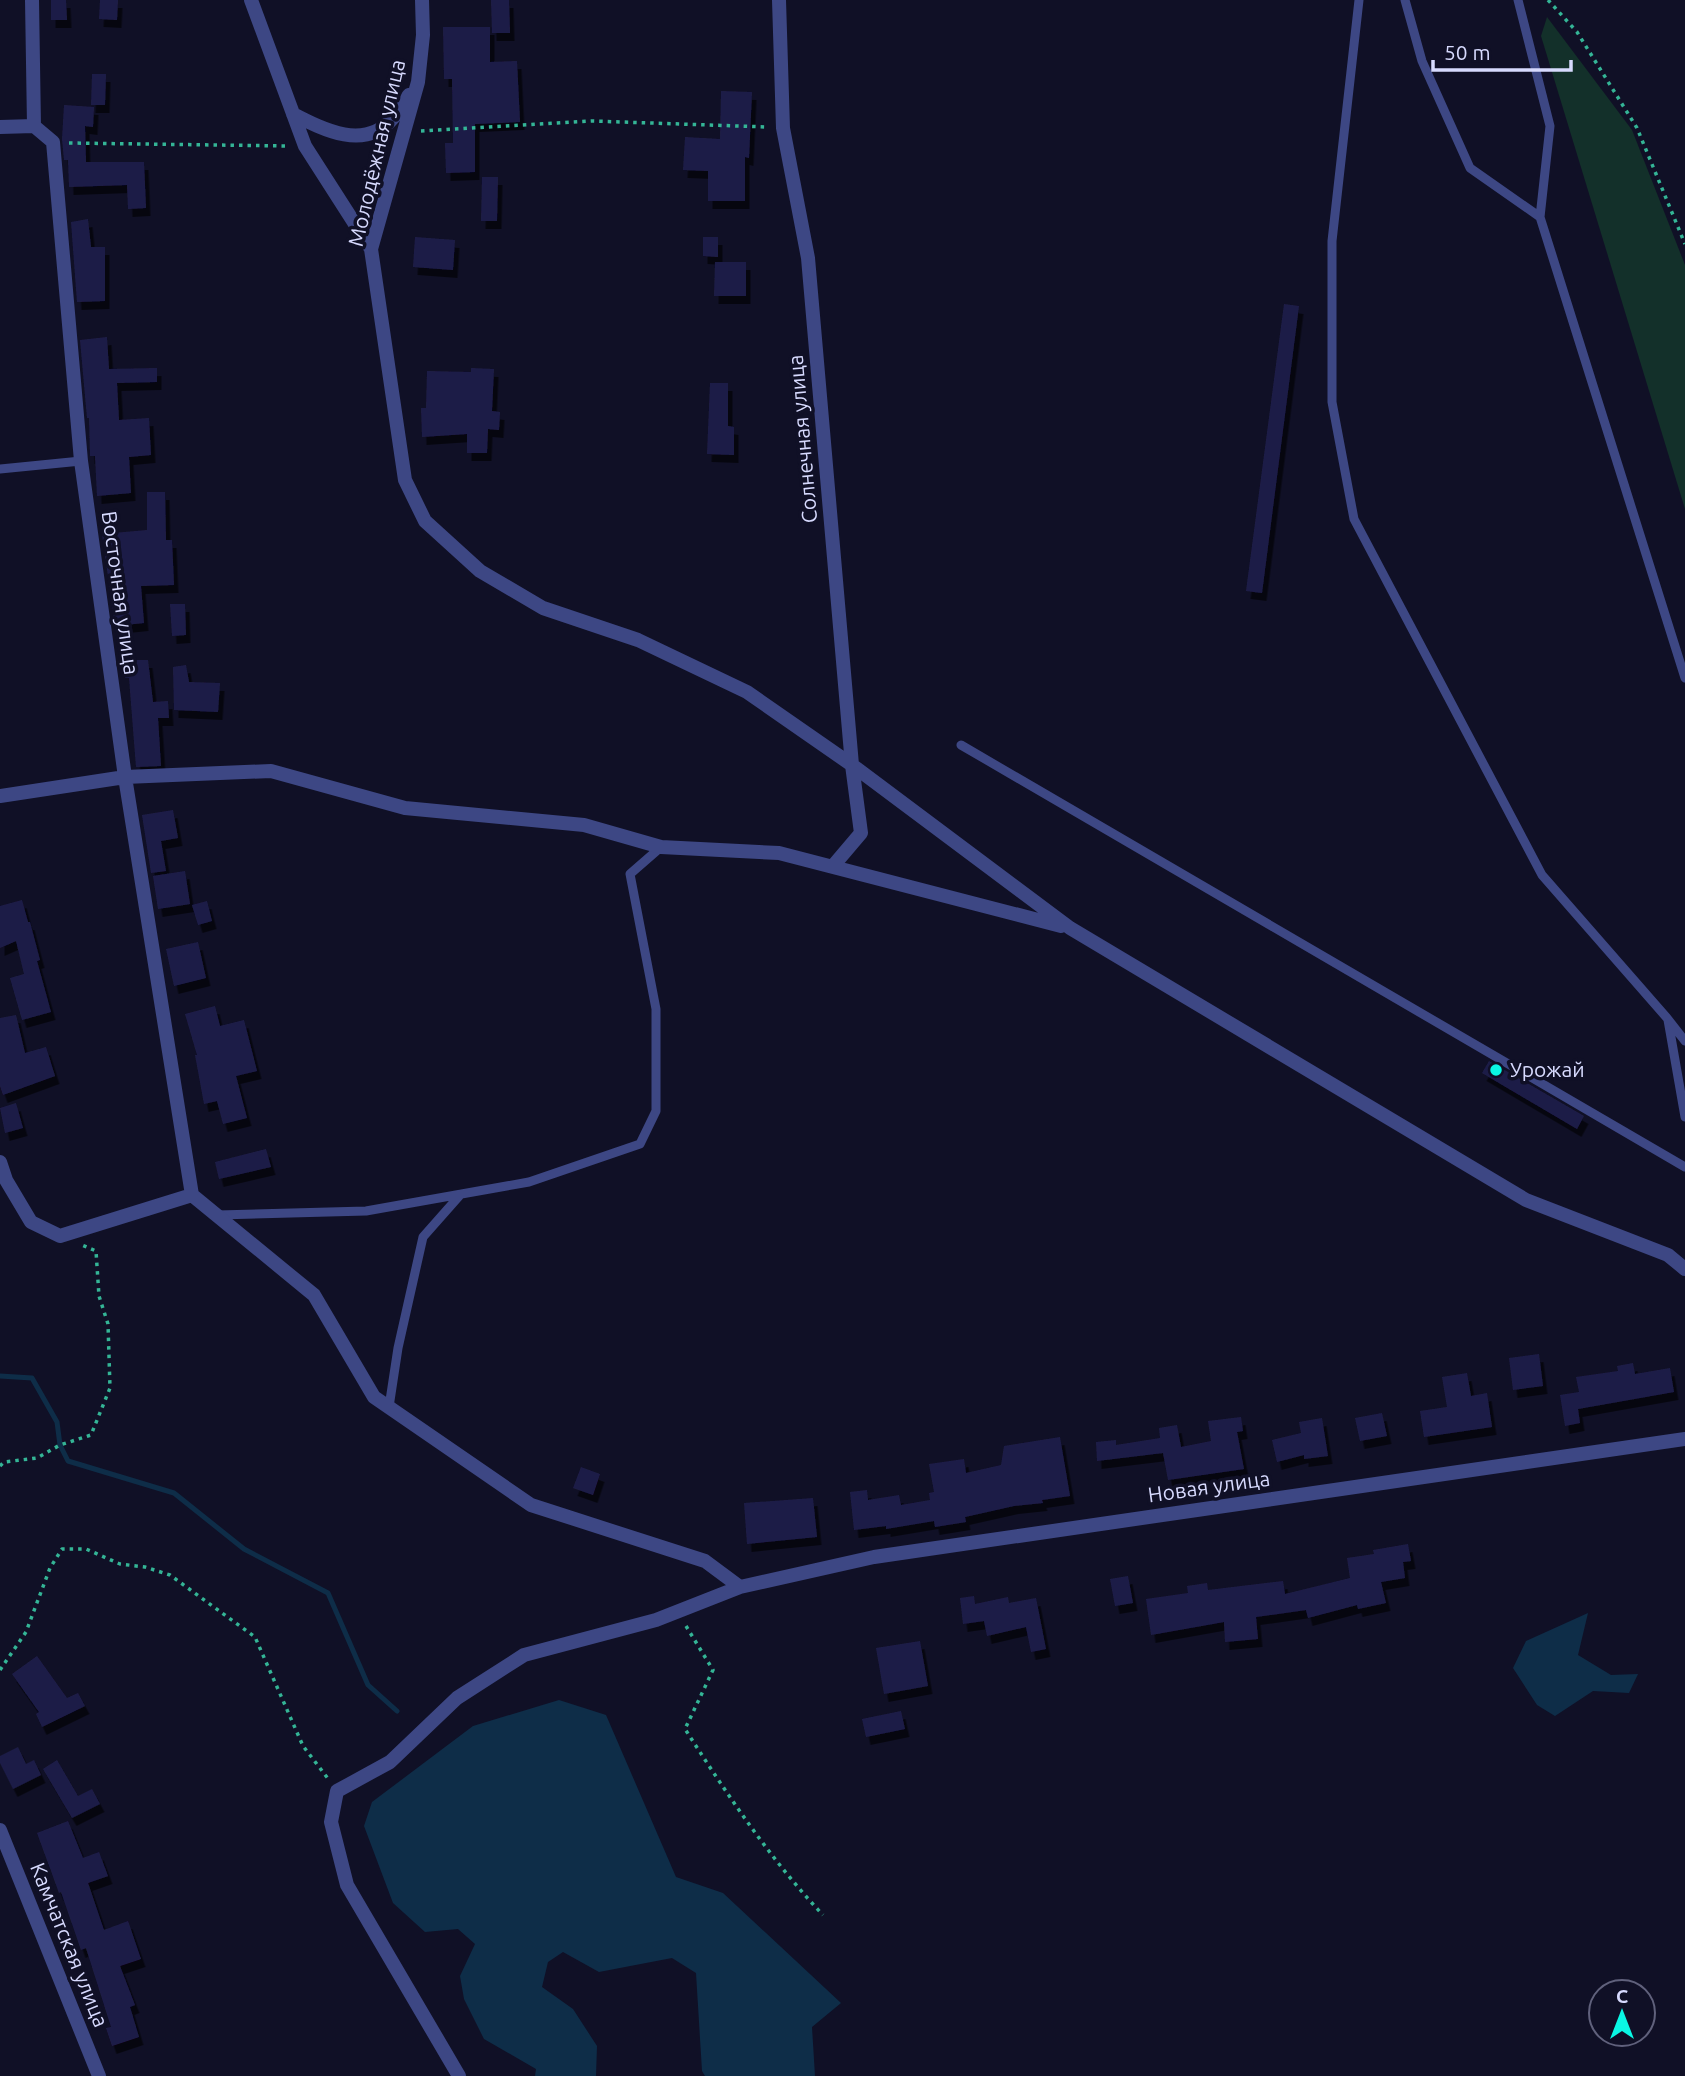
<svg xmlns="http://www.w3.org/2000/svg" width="1685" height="2076" font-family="Ubuntu,sans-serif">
<defs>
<filter id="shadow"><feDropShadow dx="4.5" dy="8" stdDeviation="0" flood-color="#0009"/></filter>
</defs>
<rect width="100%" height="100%" fill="#101026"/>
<path fill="#13302a" d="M1547,17L1632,130L1685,265V509L1541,36Z"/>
<path fill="#0e2d48" d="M1588,1613L1578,1655L1611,1675L1638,1674L1629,1693L1593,1691L1555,1716L1537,1705L1513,1668L1526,1641Z
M559,1700L606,1715L676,1877L723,1893L841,2003L812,2027L815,2076H705L702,2071L696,1973L672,1958L599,1972L563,1952L548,1962L542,1987L573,2009L597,2046L596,2076H535L536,2069L484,2039L464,1999L460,1976L475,1944L458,1929L425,1932L393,1903L364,1826L372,1802L473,1726Z"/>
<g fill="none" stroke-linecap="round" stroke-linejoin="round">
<path stroke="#0e2d48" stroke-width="5" d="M0,1376L32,1378L57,1422L60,1445L68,1461L174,1493L244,1549L328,1593L368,1685L397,1711"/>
</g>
<path fill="#1e1d47" filter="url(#shadow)" d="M51,0H66L67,20H51Z
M100,0H118L117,20L99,19Z
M491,0H509L510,33H492Z
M443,27H490V62L517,61L520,122L475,124V172L446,173L445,143H453L452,79H444Z
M92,74H106L105,105H91Z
M721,91L752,92L749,158L745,157V201H708V171L683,170L685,137L720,139Z
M64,105L94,107L93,127L85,126L86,162H144L146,208L128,209L127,185L69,187L68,160H64L62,139Z
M482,177H498L497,221H481Z
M88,219L91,247H105V301L77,302L71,222Z
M415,237L455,240L453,270L413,267Z
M703,237H718V257L703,256Z
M715,262H746V296H714Z
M1284,304L1299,306L1262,593L1246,591Z
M107,337L109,369L157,368V382L117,383L119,420L149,418L151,455L129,457L131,493L97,496L95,456H90L89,418H87L80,340Z
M471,368L494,369L492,411L500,412L499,430L488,429L487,453H467V434L422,437L421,408H426L427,371L471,372Z
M710,383H728V426L734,427V455L707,454Z
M147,492H165L166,540H172L174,585L141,586L144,623L115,626L102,534L147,530Z
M170,604H185L186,635L172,636Z
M125,660H148L153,702L168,701L169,718H158L161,766L136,767L129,678H125Z
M186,665L189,682L220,683L218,712L174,710L173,667Z
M173,810L178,838L161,841L166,871L151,873L142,815Z
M185,871L190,904L158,909L153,876Z
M22,900L28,922H30L40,960L37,961L51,1012L22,1020L10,978L24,974L16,941L0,948V906Z
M207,901L212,921L198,925L192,905Z
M198,942L206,978L174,986L166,949Z
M215,1006L220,1026L244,1020L257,1071L236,1076L247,1118L223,1124L217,1101L204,1104L195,1055H197L185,1014Z
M16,1015L25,1053L46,1047L55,1076L3,1095L0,1086V1018Z
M1489,1061L1584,1116L1577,1129L1482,1073Z
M16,1103L23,1128L5,1133L0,1108Z
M266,1149L271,1167L219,1179L215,1162Z
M1539,1354L1543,1386L1513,1390L1509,1358Z
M1633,1363L1635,1374L1670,1368L1674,1392L1578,1409L1580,1423L1565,1426L1560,1395L1579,1392L1576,1377L1618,1371L1617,1366Z
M1467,1373L1471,1396L1487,1393L1492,1427L1424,1437L1420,1411L1447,1407L1442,1377Z
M1382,1413L1387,1436L1360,1441L1355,1418Z
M1241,1417L1243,1431L1237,1432L1244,1469L1168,1480L1163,1453L1097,1461L1096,1442L1116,1440V1445L1160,1438L1159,1428L1177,1425L1181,1447L1211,1441L1208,1421Z
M1322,1418L1328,1456L1304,1459V1455L1277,1462L1272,1440L1301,1433L1299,1422Z
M1060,1437L1070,1496L1042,1500L1043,1503L1014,1506L965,1517L966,1522L935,1527L934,1521L886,1529V1526L854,1530L850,1492L867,1490L868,1500L899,1495L901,1505L930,1500L929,1493L934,1492L929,1464L964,1459L966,1473L1001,1465L1004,1446Z
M581,1467L600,1474L593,1495L573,1488Z
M813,1498L817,1537L747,1544L744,1503Z
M1408,1544L1411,1561L1403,1562L1405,1578L1381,1582L1386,1603L1358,1609L1357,1605L1308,1618L1306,1610L1256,1617L1258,1639L1225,1642L1224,1622L1151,1635L1146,1599L1188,1593L1187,1586L1207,1583L1208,1590L1283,1581L1285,1594L1350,1578L1347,1558L1374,1554L1373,1550Z
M1128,1576L1133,1603L1115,1606L1110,1579Z
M974,1596L975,1604L1008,1597L1009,1603L1036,1598L1046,1649L1031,1652L1026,1627L987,1636L984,1621L963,1624L960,1598Z
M920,1641L928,1686L884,1694L876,1648Z
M37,1656L67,1698L78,1693L85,1706L42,1727L36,1714L39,1712L12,1674Z
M901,1711L905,1729L866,1737L862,1719Z
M18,1747L26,1764L34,1760L41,1775L13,1789L0,1763V1756Z
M57,1760L78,1796L92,1789L100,1804L72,1818L43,1769Z
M68,1821L83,1858L99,1852L108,1876L88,1883L104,1930L128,1921L141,1959L120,1966L135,2005L130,2007L139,2037L112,2046L106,2028L111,2027L86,1948L81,1950L61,1892L59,1893L37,1833Z"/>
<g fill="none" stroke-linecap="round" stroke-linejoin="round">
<path stroke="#34b596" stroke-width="3.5" stroke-dasharray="3.5 5" stroke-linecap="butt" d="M1548,0L1577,32L1637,128L1685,244
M421,131L592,121L767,127
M69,143L289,146
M0,1466L4,1462L37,1458L60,1445L91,1435L110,1388L108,1324L99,1296L96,1251L82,1245
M686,1626L713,1670L685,1729C727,1794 770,1859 823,1915
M0,1670L26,1632L50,1568L62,1549H86L120,1564L145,1567L170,1575L255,1637L303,1746L329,1780"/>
<path stroke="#3d4784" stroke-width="9" d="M1359,0L1332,241V402L1354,519L1542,875L1667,1018L1685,1041
M1405,0L1422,61L1470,168L1540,217
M1518,0L1550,126L1540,217L1685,678
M0,469L81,461
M961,745L1685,1167
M1668,1020L1685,1117
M218,1215L366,1211L529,1182L640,1144L656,1111V1009L630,874L661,847
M389,1407L398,1348L423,1237L461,1194"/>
<path stroke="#3d4784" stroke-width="14" d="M32,0L34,126L53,142L81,461L125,777L192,1195
M251,0L305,146L371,249
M422,0L423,35L418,82L371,249L405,480L425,521L480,571L543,608L638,640L747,692L852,765L1070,928L1526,1200L1668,1255L1685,1269
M779,0L783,128L808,258L852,765L861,833L833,866
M293,114C324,130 365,151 393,118C399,111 404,102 409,95
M0,127L34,126
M0,796L125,777L271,771L405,808L584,825L661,847L779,853L1061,926
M0,1162L6,1180L31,1222L60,1236L192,1195
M192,1195L314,1295L374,1397L531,1505L705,1561L740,1587
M0,1830L99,2076
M459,2076L347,1885L331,1822L337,1791L390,1762L457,1698L524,1655L656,1620L740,1587L874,1557L1685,1439"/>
</g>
<circle fill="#0af7e4" stroke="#101026" stroke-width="2.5" cx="1496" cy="1070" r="7"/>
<g text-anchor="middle" stroke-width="7" stroke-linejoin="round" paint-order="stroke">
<g font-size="21" fill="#d7dafe" stroke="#101026">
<text transform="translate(377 153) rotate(-77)" y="7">Молодёжная улица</text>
<text transform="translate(803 439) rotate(-95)" y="7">Солнечная улица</text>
<text transform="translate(120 593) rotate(82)" y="7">Восточная улица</text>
<text transform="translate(1209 1487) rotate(-8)" y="7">Новая улица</text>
<text transform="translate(69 1945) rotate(68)" y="7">Камчатская улица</text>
</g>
<g font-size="21" fill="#d7dafe" stroke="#101026" text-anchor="start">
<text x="1510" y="1077">Урожай</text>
</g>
</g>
<g transform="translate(1622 2013)"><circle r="33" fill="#101026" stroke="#60617c" stroke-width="2"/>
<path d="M0-5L12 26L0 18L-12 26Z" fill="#0af7e4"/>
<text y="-10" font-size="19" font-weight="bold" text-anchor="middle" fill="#d7dafe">С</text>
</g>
<path d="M1433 60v10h138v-10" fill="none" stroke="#d7dafe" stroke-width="3.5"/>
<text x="1444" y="60" font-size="21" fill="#d7dafe" stroke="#101026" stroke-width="5" paint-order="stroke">50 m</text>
</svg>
